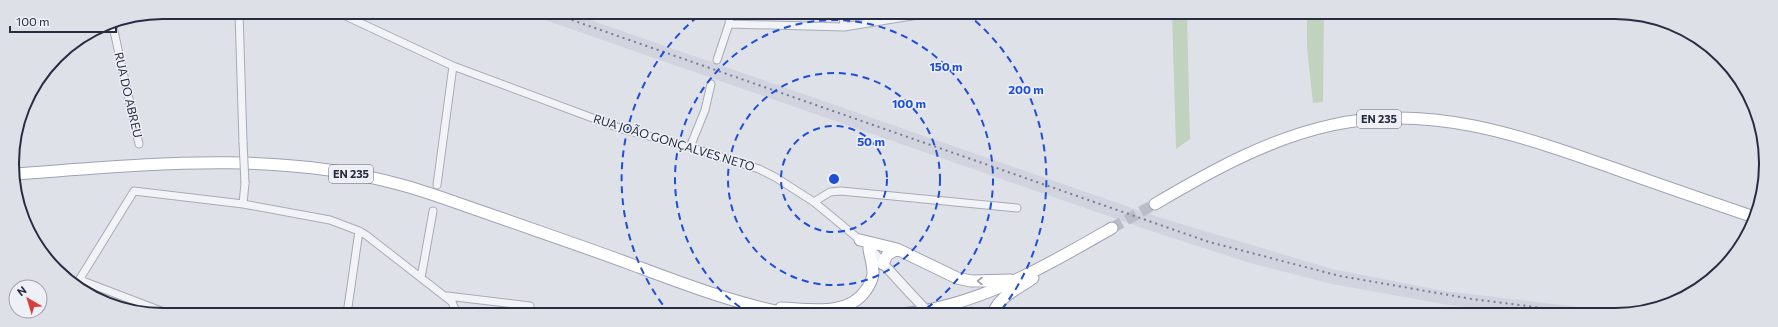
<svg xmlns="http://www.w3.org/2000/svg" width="1778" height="327" font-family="Commissioner,sans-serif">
<rect width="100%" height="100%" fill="#dfe1e9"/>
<path fill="#d1d3de" d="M522,12H567L1161,218L1332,269L1444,291L1630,313L1625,315H1527L1443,304L1332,284L1250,263L1154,232Z"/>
<path fill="#c1d3bf" d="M849,13H895L850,21Z
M1172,13H1187L1190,139L1176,149Z
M1307,13H1324L1323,102L1313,103L1307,47Z"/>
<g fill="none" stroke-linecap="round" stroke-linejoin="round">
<path stroke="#babdc7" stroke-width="11" stroke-dasharray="11 5.5" stroke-linecap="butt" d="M1112,228L1155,204"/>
<defs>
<path id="minor" d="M239,12L243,142
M337,12L453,66L622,129L690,147L759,169L775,177L814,202L860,240
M843,13L844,27
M112,22L139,144
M729,24L844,27L930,13
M717,60L729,24L730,12
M690,147L705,110L711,84
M437,185L453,66
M814,202L830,192L841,191L1017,208
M243,204L245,183
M421,278L433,211
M80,280L169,314
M76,285L134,191L243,204L330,220L359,231L366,235L452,302L457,314
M447,296L530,306
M347,314L359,231"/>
<path id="tertiary" d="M868,247L910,293"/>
<path id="primary" d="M15,174C143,165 273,150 398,184C429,192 459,204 489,214C537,231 585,247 633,265C684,284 736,304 790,314
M1155,204C1211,171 1268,139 1332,125C1430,103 1522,136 1613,168C1660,185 1707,201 1754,217
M860,240L897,249L957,278L971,281L1011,280
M883,264L887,255L897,249
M781,308C809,309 848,317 866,290C869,286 873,278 873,273C873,265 870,256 869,249
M901,314C979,306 1046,266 1112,228
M993,314C999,296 1018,289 1033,278"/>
</defs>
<use href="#minor" stroke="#a8abb7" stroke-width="9"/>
<use href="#tertiary" stroke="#a8abb7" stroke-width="11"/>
<use href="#primary" stroke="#9da3b5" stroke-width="13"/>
<use href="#minor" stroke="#f2f3f7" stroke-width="7"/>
<use href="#tertiary" stroke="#f2f3f7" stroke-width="9"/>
<use href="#primary" stroke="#fff" stroke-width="11"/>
<path stroke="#777d94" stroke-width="2" stroke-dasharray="2 4" stroke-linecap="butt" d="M535,12L554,19
M549,12L1209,242L1340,276L1472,299L1597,315"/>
<defs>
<path id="minor-bridge" d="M243,142L245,183"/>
<path id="tertiary-bridge" d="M910,293L930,314"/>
</defs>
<use href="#minor-bridge" stroke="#a8abb7" stroke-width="9" stroke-linecap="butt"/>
<use href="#tertiary-bridge" stroke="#a8abb7" stroke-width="11" stroke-linecap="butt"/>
<use href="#minor-bridge" stroke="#f2f3f7" stroke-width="7"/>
<use href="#tertiary-bridge" stroke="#f2f3f7" stroke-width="9"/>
</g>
<defs><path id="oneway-chevron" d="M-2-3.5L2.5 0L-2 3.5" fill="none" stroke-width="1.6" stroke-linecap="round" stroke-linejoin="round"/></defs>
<use stroke="#9ea0aa" href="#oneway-chevron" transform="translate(980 281) rotate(-180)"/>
<g fill="none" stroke="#1d4ed8" stroke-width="2" stroke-dasharray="7 5">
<circle cx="834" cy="179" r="53"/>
<circle cx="834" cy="179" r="106"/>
<path d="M750 314A159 159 0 1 1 918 314"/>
<path d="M670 314A212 212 0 0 1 702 13M966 13A212 212 0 0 1 998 314"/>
</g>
<g text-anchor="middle" stroke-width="3" stroke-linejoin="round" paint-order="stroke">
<g fill="#eef0f6" stroke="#636777" stroke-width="1">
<rect x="1357" y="110" width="44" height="18" rx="3"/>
<rect x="329" y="165" width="44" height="18" rx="3"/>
</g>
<g font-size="11" font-weight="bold" fill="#272c41">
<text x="1379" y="123">EN 235</text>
<text x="351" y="178">EN 235</text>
</g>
<g font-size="12" fill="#272c41" stroke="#eef0f6">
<text transform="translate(128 95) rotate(77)" y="4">RUA DO ABREU</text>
<text transform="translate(674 143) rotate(17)" y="4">RUA JOÃO GONÇALVES NETO</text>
</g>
</g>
<path d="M0 0H1778V327H0ZM163 19H1615A144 144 0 0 1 1759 163V164A144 144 0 0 1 1615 308H163A144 144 0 0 1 19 164V163A144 144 0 0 1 163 19Z" fill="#dee0e8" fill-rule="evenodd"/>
<path fill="none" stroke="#272c41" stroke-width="2" d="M163 19H1615A144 144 0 0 1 1759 163V164A144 144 0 0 1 1615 308H163A144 144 0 0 1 19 164V163A144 144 0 0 1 163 19Z"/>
<circle cx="834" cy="179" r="6" fill="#1d4ed8" stroke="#eef0f6" stroke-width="2"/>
<g font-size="12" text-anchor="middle" font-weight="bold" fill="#1d4ed8" stroke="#eef0f6" stroke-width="3" stroke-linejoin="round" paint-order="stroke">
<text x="946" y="71">150 m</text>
<text x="1026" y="94">200 m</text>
<text x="909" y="108">100 m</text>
<text x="871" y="146">50 m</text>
</g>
<g transform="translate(28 299) rotate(322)"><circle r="19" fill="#eef0f6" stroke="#9ea2ae"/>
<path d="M0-3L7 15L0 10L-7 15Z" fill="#d63f3c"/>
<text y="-6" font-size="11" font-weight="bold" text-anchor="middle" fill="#272c41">N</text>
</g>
<path d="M10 26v6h106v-6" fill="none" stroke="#272c41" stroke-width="2"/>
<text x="16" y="26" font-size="12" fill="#272c41" stroke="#eef0f6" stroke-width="3" paint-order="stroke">100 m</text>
</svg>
